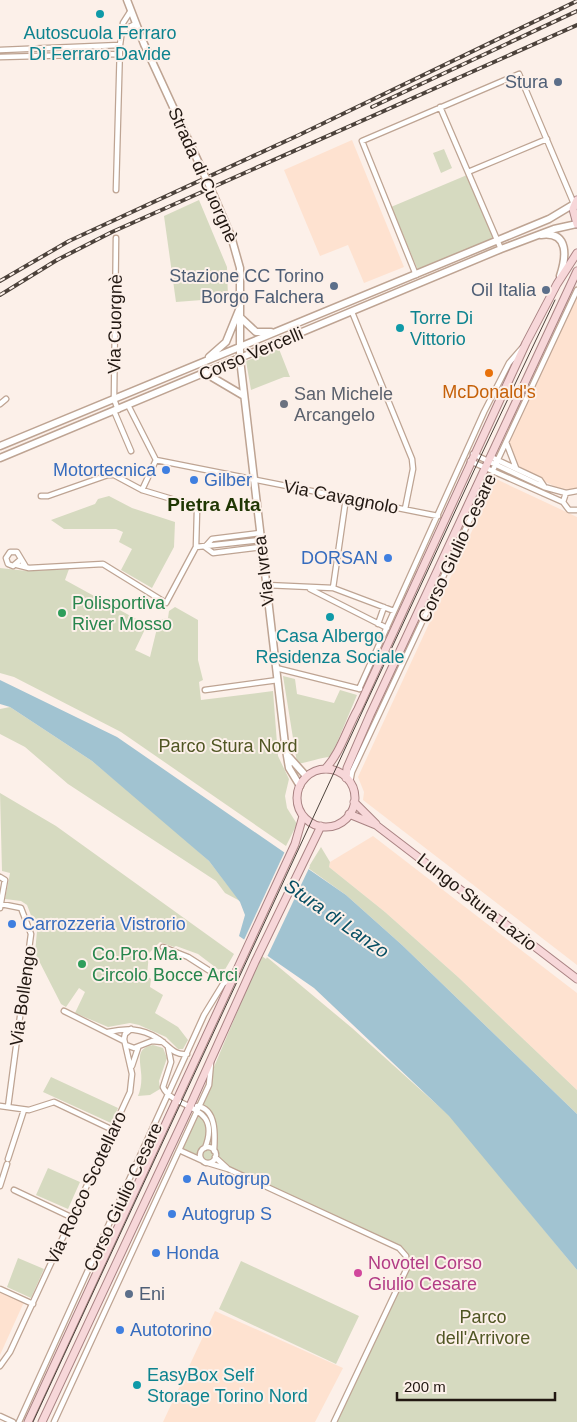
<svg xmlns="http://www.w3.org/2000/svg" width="577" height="1422" font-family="Arial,sans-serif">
<rect width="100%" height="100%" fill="#fcf0e9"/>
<path fill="#fee2d0" d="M352,140L404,267L364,283L348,245L320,256L284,170Z
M577,290V491L556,487L516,468L506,442Z
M496,479L577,517V965L363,800L364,792L358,777Z
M373,836L577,993V1090L458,977L385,912L329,867L330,862Z
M0,1291L24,1302L0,1355Z
M215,1311L343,1368L315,1422H163Z"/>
<path fill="#d6dac0" d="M444,149L452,168L441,173L433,153Z
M467,175L494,239L418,270L391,207Z
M199,200L227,267L228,298L176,302L164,216Z
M279,349L290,377H284L251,390L246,361Z
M109,496L132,508L175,522L174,547L152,588L121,570L132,549L119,542L123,532L116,529H64L51,520L95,504L98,499Z
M0,568L27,571L69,569L65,580L147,625L135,650L150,657L159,620L168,618L169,611L175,607L198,620V660L203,680L199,682L201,700L273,691L278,756L289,779L285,796L287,808L297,824L286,846L121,732L14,677L0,673Z
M283,676L295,679L297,694L334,703L340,690L357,695L331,757C319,757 303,765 297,763Z
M10,707L92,761L162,819L209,861L240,901L225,893L216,881L68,784L25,747L0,734V709Z
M0,793L56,826L234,954L223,973L198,954L176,946L174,947L160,942L149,953L147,976L151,979L150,987L163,995L155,1013L178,1027L188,1040L183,1049H178L166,1037L139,1025L130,1023L108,1027L75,1013L85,992L79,988L66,1007L61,1004L35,953L37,931L27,905L21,901L5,899L10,873L2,871Z
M321,847L330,862L329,867L385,912L458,977L577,1090V1114L402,945L346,895L308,868Z
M262,953L352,1028L453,1119L577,1270V1422H334L407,1268L406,1256L399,1248L238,1173L179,1150Z
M153,1045L163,1048L167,1058L159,1081L160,1089L150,1095L138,1096C141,1089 142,1080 141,1072C140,1059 136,1048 153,1045Z
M51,1077L118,1108L111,1123L43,1092Z
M48,1168L80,1182L68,1209L36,1195Z
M18,1258L44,1269L31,1298L7,1287Z
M241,1261L359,1316L336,1364L219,1309Z"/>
<path fill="#a1c3d1" d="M0,680L117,737L346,895L402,945L577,1114V1270L449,1116L314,988L239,936L245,915L240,902L209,861L92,761L10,707L0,704Z"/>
<path fill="#fcf0e9" d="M286,849L310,866L266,959L243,942Z"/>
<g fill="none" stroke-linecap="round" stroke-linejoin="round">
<defs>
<path id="street" d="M122,31L135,24
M0,50L120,45
M0,57L120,54
M440,107L501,249
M468,172L547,139
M116,190L120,45L123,23L130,12
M116,238L114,399L118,410
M416,275L362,141L519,74L574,204
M352,312L412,459L413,469L405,509
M0,404L6,399
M128,405L156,460L438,516
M114,411L131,451
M506,442L516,468
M473,454L544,487L566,493
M491,457L540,480L544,486
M470,461L563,502
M142,490L156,460
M577,491L566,493L563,502L569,510H577
M260,533L212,539L205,547L213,553L261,547
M196,547L260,540
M20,560L13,566L8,564L6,558L10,552H17L26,567
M17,565L29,568L103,564L166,603L196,547L197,510L195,506L142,490L114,475H108L48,496H41
M266,585L333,588L394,611
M333,588L346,498
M310,589L387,628
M378,624L384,607
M276,668L360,689
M359,689L484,412L509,363L522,348
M205,690L278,680
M350,782L352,772L577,290
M0,877L5,880L0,908
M1,904L21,908L31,934L8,1107
M163,947L188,957L227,982
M64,1011L124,1041
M108,1032C126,1028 141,1028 157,1038C168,1044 173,1056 187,1054
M126,1045L134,1048L152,1041L163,1042
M168,1047L171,1062L163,1087C173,1110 223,1103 205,1148
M132,1066L138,1048
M0,1106L29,1110L54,1102L113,1130
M197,1106C217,1109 215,1136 214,1151
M200 1155a8 8 0 1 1 16 0a8 8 0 1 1-16 0Z
M179,1150L201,1160
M215,1157L227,1168
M8,1159L24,1110
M208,1163L228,1169L399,1248L406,1256L407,1268L334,1422
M0,1186L7,1164
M14,1190L73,1218
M0,1289L33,1304
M0,1366L10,1352L130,1092L132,1074L124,1039L125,1034L131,1029
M0,1416L13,1422
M19,1422L204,1015L223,984L233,977
M54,1422L209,1085L211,1063"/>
<path id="secondary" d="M127,0L144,44L203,172
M214,196L231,236L240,268V359L285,744L289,768L300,786
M541,235C570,231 566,258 560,276
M241,318L256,332H271
M209,357L226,342L239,310
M205,373L244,396
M0,446L549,219L574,204
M0,458L501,249L554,229L577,224
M289,757L306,776"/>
<path id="primary" d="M577,200L573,209L577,224
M325,769C340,754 347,728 358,709L526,343L557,284L577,253
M297 798a29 29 0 1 1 58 0a29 29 0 1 1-58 0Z
M346,778L347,768L370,715L577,271
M354,802L376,824
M349,814L376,825L577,979
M28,1422L295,844L303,816
M42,1422L190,1106L255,962L321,826"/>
</defs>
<use href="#street" stroke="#bea493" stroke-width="7"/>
<use href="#secondary" stroke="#bea493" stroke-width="9"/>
<use href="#primary" stroke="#a98383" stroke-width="9"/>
<use href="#street" stroke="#fff" stroke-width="4.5"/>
<use href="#secondary" stroke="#fff" stroke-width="6"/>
<use href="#primary" stroke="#f7d7d9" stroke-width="7"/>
<path stroke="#4c423b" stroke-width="1" d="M33,1422L477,464L555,300"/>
<defs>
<path id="rail" d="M372,107L577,11
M0,281L69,241L299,135L577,1
M0,295L57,260L112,232L577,25"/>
</defs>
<use href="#rail" stroke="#4c423b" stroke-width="4"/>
<use href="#rail" stroke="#fcf0e9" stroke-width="2" stroke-dasharray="5.5" stroke-linecap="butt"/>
<defs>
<path id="secondary-bridge" d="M203,172L214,196"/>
</defs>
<use href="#secondary-bridge" stroke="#bea493" stroke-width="9" stroke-linecap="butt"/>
<use href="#secondary-bridge" stroke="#fff" stroke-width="6"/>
</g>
<g fill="#0f9aa8" stroke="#fcf0e9" stroke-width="2">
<circle cx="100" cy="14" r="5"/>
<circle cx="400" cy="328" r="5"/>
<circle cx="330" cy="617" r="5"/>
<circle cx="137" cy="1385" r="5"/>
</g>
<g fill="#5c6f8a" stroke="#fcf0e9" stroke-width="2">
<circle cx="558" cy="82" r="5"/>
<circle cx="334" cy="286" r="5"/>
<circle cx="546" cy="290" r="5"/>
<circle cx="129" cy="1294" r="5"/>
</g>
<circle fill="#e8710a" stroke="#fcf0e9" stroke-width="2" cx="489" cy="373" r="5"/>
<circle fill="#6b7280" stroke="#fcf0e9" stroke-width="2" cx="284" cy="404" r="5"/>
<g fill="#3f7fe0" stroke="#fcf0e9" stroke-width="2">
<circle cx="166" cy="470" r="5"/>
<circle cx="194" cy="480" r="5"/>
<circle cx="388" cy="558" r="5"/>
<circle cx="12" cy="924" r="5"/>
<circle cx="187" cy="1179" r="5"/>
<circle cx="172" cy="1214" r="5"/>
<circle cx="156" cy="1253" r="5"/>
<circle cx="120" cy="1330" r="5"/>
</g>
<g fill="#2e9e5b" stroke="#fcf0e9" stroke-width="2">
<circle cx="62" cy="613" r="5"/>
<circle cx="82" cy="964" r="5"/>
</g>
<circle fill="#d1479c" stroke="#fcf0e9" stroke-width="2" cx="358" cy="1273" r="5"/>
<g text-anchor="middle" stroke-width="4" stroke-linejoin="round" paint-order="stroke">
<g font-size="18" fill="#0d838f" stroke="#fcf0e9">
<text x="100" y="39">Autoscuola Ferraro<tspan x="100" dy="21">Di Ferraro Davide</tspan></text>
<text x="410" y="324" text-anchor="start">Torre Di<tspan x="410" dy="21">Vittorio</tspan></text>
<text x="330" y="642">Casa Albergo<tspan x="330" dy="21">Residenza Sociale</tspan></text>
<text x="147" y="1381" text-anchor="start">EasyBox Self<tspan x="147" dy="21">Storage Torino Nord</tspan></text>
</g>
<g font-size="18" fill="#4e5e75" stroke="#fcf0e9" text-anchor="end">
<text x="548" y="88">Stura</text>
<text x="324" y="282">Stazione CC Torino<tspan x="324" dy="21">Borgo Falchera</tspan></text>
<text x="536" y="296">Oil Italia</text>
<text x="139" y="1300" text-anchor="start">Eni</text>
</g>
<g font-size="18" fill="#221812" stroke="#fcf0e9">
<text transform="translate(203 175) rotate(66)" y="6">Strada di Cuorgnè</text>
<text transform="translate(115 324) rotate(-89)" y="6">Via Cuorgnè</text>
<text transform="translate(251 354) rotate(-23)" y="6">Corso Vercelli</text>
<text transform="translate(341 497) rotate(11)" y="6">Via Cavagnolo</text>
<text transform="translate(457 548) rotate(-65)" y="6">Corso Giulio Cesare</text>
<text transform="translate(264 571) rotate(-97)" y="6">Via Ivrea</text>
<text transform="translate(477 902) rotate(38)" y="6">Lungo Stura Lazio</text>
<text transform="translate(23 996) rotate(-82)" y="6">Via Bollengo</text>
<text transform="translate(86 1188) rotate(-65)" y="6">Via Rocco Scotellaro</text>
<text transform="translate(123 1197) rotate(-65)" y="6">Corso Giulio Cesare</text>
</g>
<g font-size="18" fill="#c56008" stroke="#fcf0e9">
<text x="489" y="398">McDonald's</text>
</g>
<g font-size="18" fill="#5b616d" stroke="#fcf0e9" text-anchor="start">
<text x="294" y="400">San Michele<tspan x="294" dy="21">Arcangelo</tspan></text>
</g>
<g font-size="18" fill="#366cbe" stroke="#fcf0e9" text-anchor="start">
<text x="156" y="476" text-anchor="end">Motortecnica</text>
<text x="204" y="486">Gilber</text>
<text x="378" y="564" text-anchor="end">DORSAN</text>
<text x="22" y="930">Carrozzeria Vistrorio</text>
<text x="197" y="1185">Autogrup</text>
<text x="182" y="1220">Autogrup S</text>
<text x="166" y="1259">Honda</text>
<text x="130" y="1336">Autotorino</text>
</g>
<g font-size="18" fill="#27864d" stroke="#fcf0e9" text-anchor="start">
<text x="72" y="609">Polisportiva<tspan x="72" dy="21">River Mosso</tspan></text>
<text x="92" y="960">Co.Pro.Ma.<tspan x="92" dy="21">Circolo Bocce Arci</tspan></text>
</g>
<g font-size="18" fill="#505623" stroke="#fcf0e9">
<text x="228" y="752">Parco Stura Nord</text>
<text x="483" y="1323">Parco<tspan x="483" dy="21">dell'Arrivore</tspan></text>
</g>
<g font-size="18" fill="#b23c85" stroke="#fcf0e9" text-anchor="start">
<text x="368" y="1269">Novotel Corso<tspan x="368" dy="21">Giulio Cesare</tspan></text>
</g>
<g font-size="19" font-weight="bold" fill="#1f3603" stroke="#fcf0e9">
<text x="214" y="511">Pietra Alta</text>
</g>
<g font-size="19" font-style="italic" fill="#064e63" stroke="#fcf0e9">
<text transform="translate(337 918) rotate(35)" y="7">Stura di Lanzo</text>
</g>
</g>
<path d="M397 1392v8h158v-8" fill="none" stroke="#221812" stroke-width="2.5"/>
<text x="404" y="1392" font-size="15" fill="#221812" stroke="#fcf0e9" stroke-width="4" paint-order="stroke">200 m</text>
</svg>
